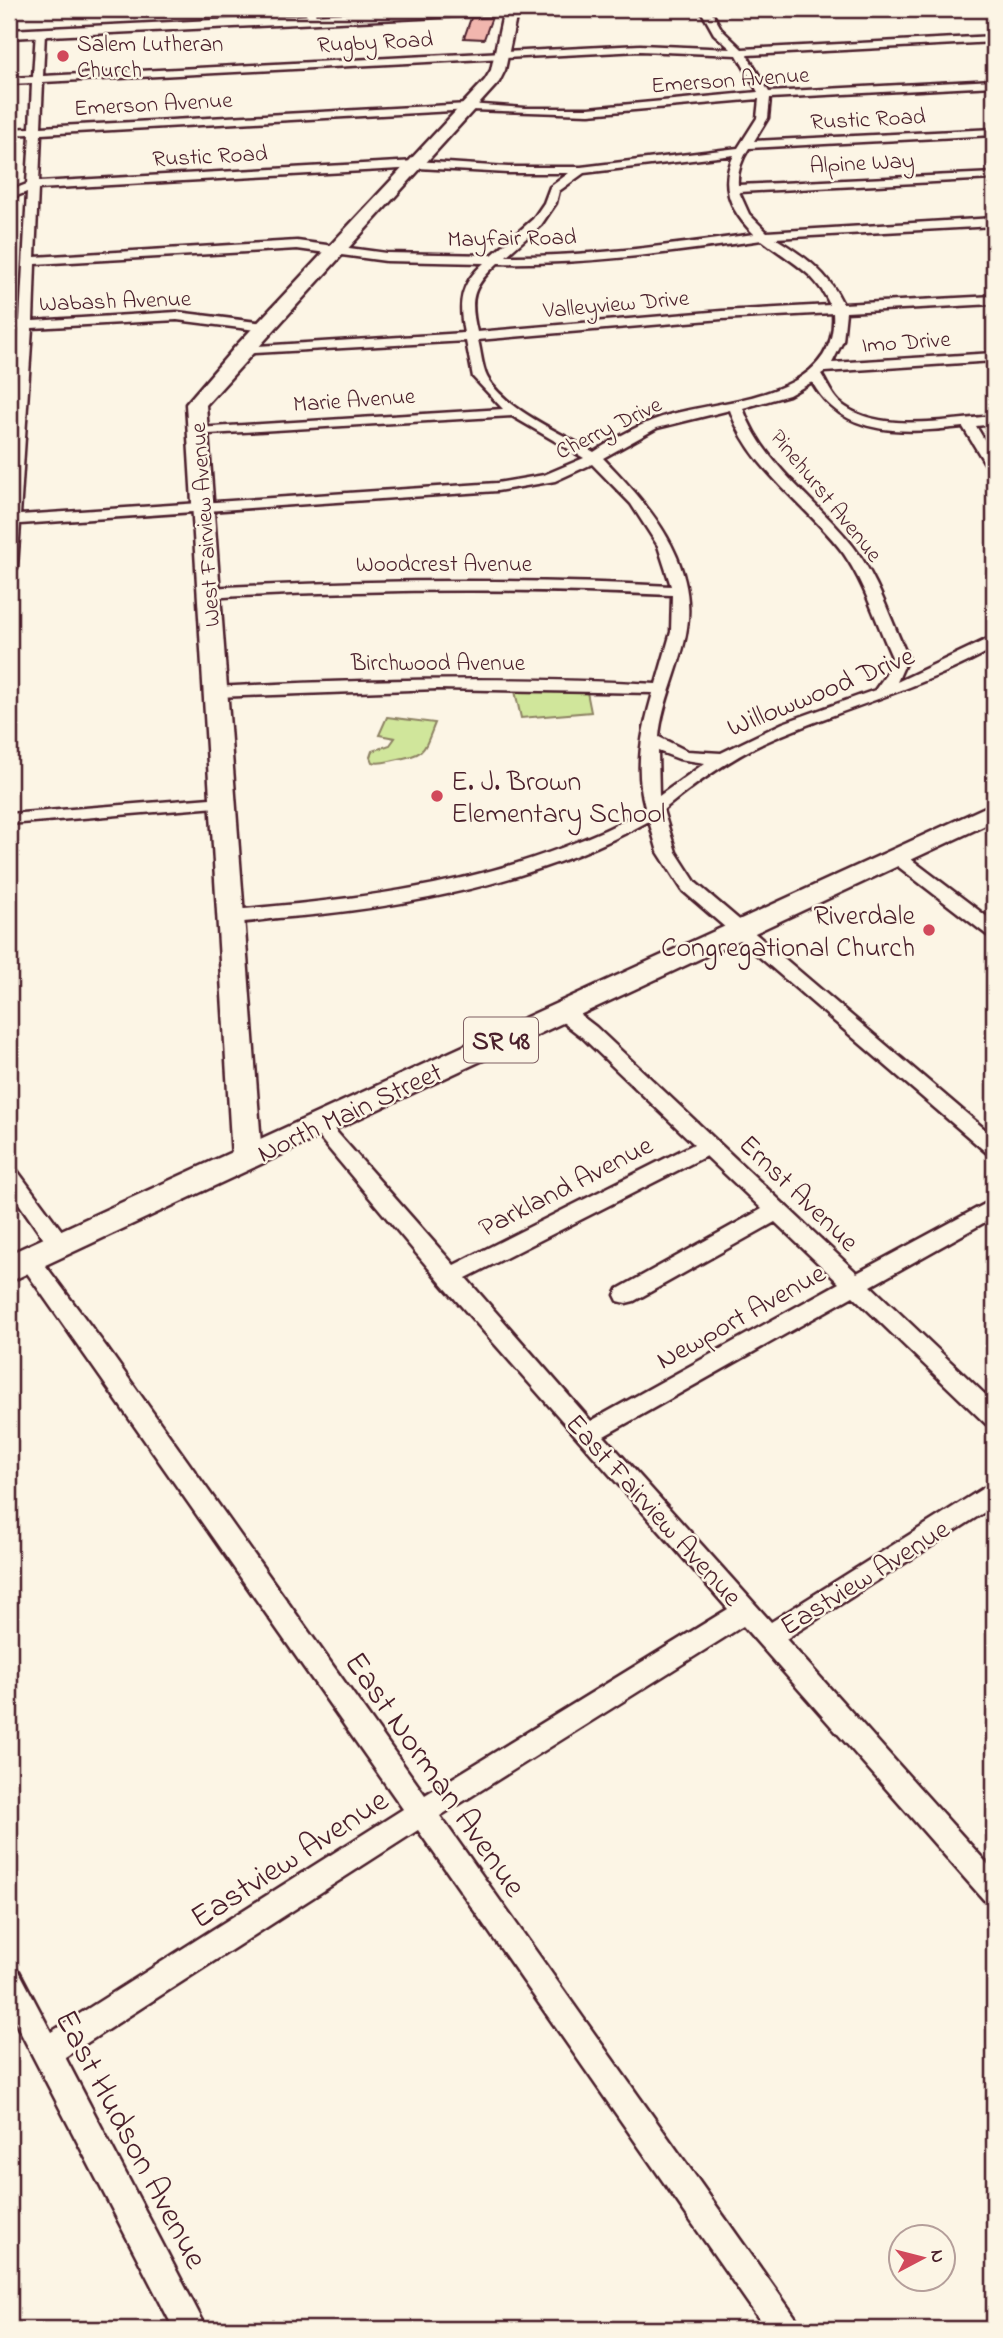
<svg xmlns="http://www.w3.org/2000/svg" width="1003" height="2338" font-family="'Indie Flower',sans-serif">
<rect width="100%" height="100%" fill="#fcf5e5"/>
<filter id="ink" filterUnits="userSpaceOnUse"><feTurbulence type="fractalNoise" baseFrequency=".0143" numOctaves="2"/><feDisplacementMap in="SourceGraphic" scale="14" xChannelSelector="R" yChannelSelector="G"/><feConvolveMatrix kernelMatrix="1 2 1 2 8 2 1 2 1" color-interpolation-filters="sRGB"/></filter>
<g filter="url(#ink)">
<path fill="#d0e69b" stroke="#8d8263" stroke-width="2" d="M515,691L587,692L591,712L521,718Z
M387,717L435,723C422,755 426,753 394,760C385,762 381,764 372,762L370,757L372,751L390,745L395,738L379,735Z"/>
<path fill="#f1b6ae" stroke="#4a1f2b" stroke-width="2" d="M492,17L484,39L464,38L471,18Z"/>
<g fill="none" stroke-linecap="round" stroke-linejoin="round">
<defs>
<path id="street" d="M305,9H315L316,21H308Z
M700,9H710L722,30L742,49L994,36V42L747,55L769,92L994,80V86L770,98L768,118L754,141L994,129V135L749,148C742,159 737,172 738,185L994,173V179L739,192L749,214L767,232L994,218V226L775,238C804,256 828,272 843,304L994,296V304L846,312L843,341L832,363L994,353V361L824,372L821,374C827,383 831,394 839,402C876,435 950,419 994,416V424L976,426L994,456V471L989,470L963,427C906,433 844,439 812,382L789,395L743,408C763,465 817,500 853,546C879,580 890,619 908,657L897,682L994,636V648C922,689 842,708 766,742C729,759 695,784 663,810L676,852L696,883L994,1137V1155L987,1153L683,891L658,852L649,821C537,883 405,908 278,918C264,919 230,928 222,916L231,910C344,901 457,888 564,847C591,836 621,825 645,807C634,768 642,731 653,693L438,689L215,697L207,692L215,687C362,679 509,676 656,684L671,632L672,595C517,588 363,589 208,598L200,593L208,588C362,580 516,578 671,586L658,546L631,504L592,464L555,481L497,491L20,524L17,568L9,573V469L19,329L9,330V322L20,321L27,192L9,199V191L27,184L30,134L9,135V129L30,128L32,83L9,84V78L33,77L36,31L45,33L43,76L640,45L731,49L714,34ZM640,51L737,55L758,92L589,108H525L468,104L41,127L43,82ZM759,99L757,118L738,148L581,167H508L416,161L39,182L41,134L470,110L589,114ZM734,155C719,185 730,211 754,234C672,245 589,257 506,256L541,225L556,203L559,191L584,173ZM418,168L508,173H569L550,187L544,203L533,219L492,255L386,253L297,241L35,257L38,189ZM762,240C789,261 816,272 830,305L722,311L477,332C469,298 472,287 498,263C586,265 675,252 762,240ZM297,249L386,261L484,263C460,284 458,303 464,333L242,347L235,351L237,354L466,341L473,377L503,409L197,428L190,432L192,435L512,416L584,458L544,475L497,483L20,515L32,328L177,320L265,331L271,327L265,323L177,312L33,321L35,264ZM833,313C839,397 728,399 672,414C643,422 619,436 594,452C563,434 504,409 487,377C482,367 481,351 478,340L722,319ZM730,410C750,470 808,505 844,554C866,586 876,622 892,657L885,676L875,690L783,723L721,753L687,751L659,737C662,702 680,668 686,634C700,563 649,505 603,458L657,428ZM658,751L679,759L705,763L659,796Z
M223,797L232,802L229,806L9,824V814Z
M897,851L903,853L994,922V937L987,935L891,861L888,857Z
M563,1005L570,1007L596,1027L857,1273L994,1199V1217L871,1286L994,1403V1426L986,1424L853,1296L604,1436L771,1622L985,1487L994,1484V1506L786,1639L994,1871V1904L984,1900L743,1626L440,1816L796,2318L801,2329H766L418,1830L65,2057L207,2329H174L9,2010V1967L19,1971L51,2032L403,1809L18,1260L21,1254L29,1252L37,1254L107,1348L425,1795L728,1609L441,1283L309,1125L312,1120L319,1118L326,1120L454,1265L694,1144L582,1037L556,1017L553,1012L556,1007ZM706,1156L762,1209L618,1289L615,1295L618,1301L626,1303L634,1301L775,1222L839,1283L591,1421L466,1278Z
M9,1166L16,1169L68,1239L71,1245L68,1251L60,1253L52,1251L9,1189Z"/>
<path id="secondary" d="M435,9H523L517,13L505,70L499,82L206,405L262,1158L257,1165L247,1169L237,1165L232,1158L186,404L235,347L485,80L491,70L503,14L9,38V30Z"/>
<path id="primary" d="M994,803V821L9,1282V1254Z"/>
</defs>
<use href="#street" stroke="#4a1f2b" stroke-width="5"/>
<use href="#secondary" stroke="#4a1f2b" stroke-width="5"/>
<use href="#primary" stroke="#4a1f2b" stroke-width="5"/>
<use href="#street" fill="#fcf5e5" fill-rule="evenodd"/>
<use href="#secondary" fill="#fcf5e5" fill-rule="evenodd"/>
<use href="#primary" fill="#fcf5e5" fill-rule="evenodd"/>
</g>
</g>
<g fill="#d1495b" stroke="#fcf5e5" stroke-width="2.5">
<circle cx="63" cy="56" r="7"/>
<circle cx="437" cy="796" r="7"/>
<circle cx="929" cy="930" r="7"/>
</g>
<g text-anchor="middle" stroke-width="5" stroke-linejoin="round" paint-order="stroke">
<g font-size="23" fill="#4a1f2b" stroke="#fcf5e5">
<text transform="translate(375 41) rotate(-3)" y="8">Rugby Road</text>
<text transform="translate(730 79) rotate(-4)" y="8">Emerson Avenue</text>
<text transform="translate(153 103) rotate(-3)" y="8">Emerson Avenue</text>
<text transform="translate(868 118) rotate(-3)" y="8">Rustic Road</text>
<text transform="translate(210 155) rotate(-3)" y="8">Rustic Road</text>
<text transform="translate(862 162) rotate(-3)" y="8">Alpine Way</text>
<text transform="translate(512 237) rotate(-1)" y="8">Mayfair Road</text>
<text transform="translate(115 300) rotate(-2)" y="8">Wabash Avenue</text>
<text transform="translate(616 303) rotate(-5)" y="8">Valleyview Drive</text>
<text transform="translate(906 341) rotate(-4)" y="8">Imo Drive</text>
<text transform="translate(354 399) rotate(-4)" y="8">Marie Avenue</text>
<text transform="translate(608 427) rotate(-26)" y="8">Cherry Drive</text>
<text transform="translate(827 495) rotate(51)" y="8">Pinehurst Avenue</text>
<text transform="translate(204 525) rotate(-94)" y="8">West Fairview Avenue</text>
<text x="444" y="571">Woodcrest Avenue</text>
<text x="438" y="670">Birchwood Avenue</text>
</g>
<g font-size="23" fill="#4a1f2b" stroke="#fcf5e5" text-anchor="start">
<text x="77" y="51">Salem Lutheran<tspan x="77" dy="26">Church</tspan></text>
</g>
<rect fill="#fcf5e5" stroke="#7f5f63" stroke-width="2" x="464" y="1017.5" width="74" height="45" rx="5"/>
<g font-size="26" font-weight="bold" fill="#4a1f2b">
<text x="501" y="1049">SR 48</text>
</g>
<g font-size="28" fill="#4a1f2b" stroke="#fcf5e5">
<text transform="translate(820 690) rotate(-22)" y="10">Willowwood Drive</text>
<text transform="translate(349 1111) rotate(-25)" y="10">North Main Street</text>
<text transform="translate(565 1185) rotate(-27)" y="10">Parkland Avenue</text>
<text transform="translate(800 1192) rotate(44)" y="10">Ernst Avenue</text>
<text transform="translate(740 1315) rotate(-29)" y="10">Newport Avenue</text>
<text transform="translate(655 1509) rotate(48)" y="10">East Fairview Avenue</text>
<text transform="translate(864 1576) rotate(-32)" y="10">Eastview Avenue</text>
</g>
<g font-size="28" fill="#4a1f2b" stroke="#fcf5e5" text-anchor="start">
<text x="451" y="790">E. J. Brown<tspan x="451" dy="32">Elementary School</tspan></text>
<text x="915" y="924" text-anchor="end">Riverdale<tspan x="915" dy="32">Congregational Church</tspan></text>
</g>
<g font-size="33" fill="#4a1f2b" stroke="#fcf5e5">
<text transform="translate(437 1773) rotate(55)" y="12">East Norman Avenue</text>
<text transform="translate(288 1857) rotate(-33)" y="12">Eastview Avenue</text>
<text transform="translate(133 2138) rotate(62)" y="12">East Hudson Avenue</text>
</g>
</g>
<rect width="1003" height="2338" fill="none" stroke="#fcf5e5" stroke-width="35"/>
<rect x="18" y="18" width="968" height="2303" fill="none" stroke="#4a1f2b" stroke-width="2.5" filter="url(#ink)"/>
<g transform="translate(922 2258) rotate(83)"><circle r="33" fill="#fcf5e5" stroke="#b59f9b" stroke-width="2"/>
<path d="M0-5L12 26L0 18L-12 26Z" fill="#d1495b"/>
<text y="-10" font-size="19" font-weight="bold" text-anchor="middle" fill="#4a1f2b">N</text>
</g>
</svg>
